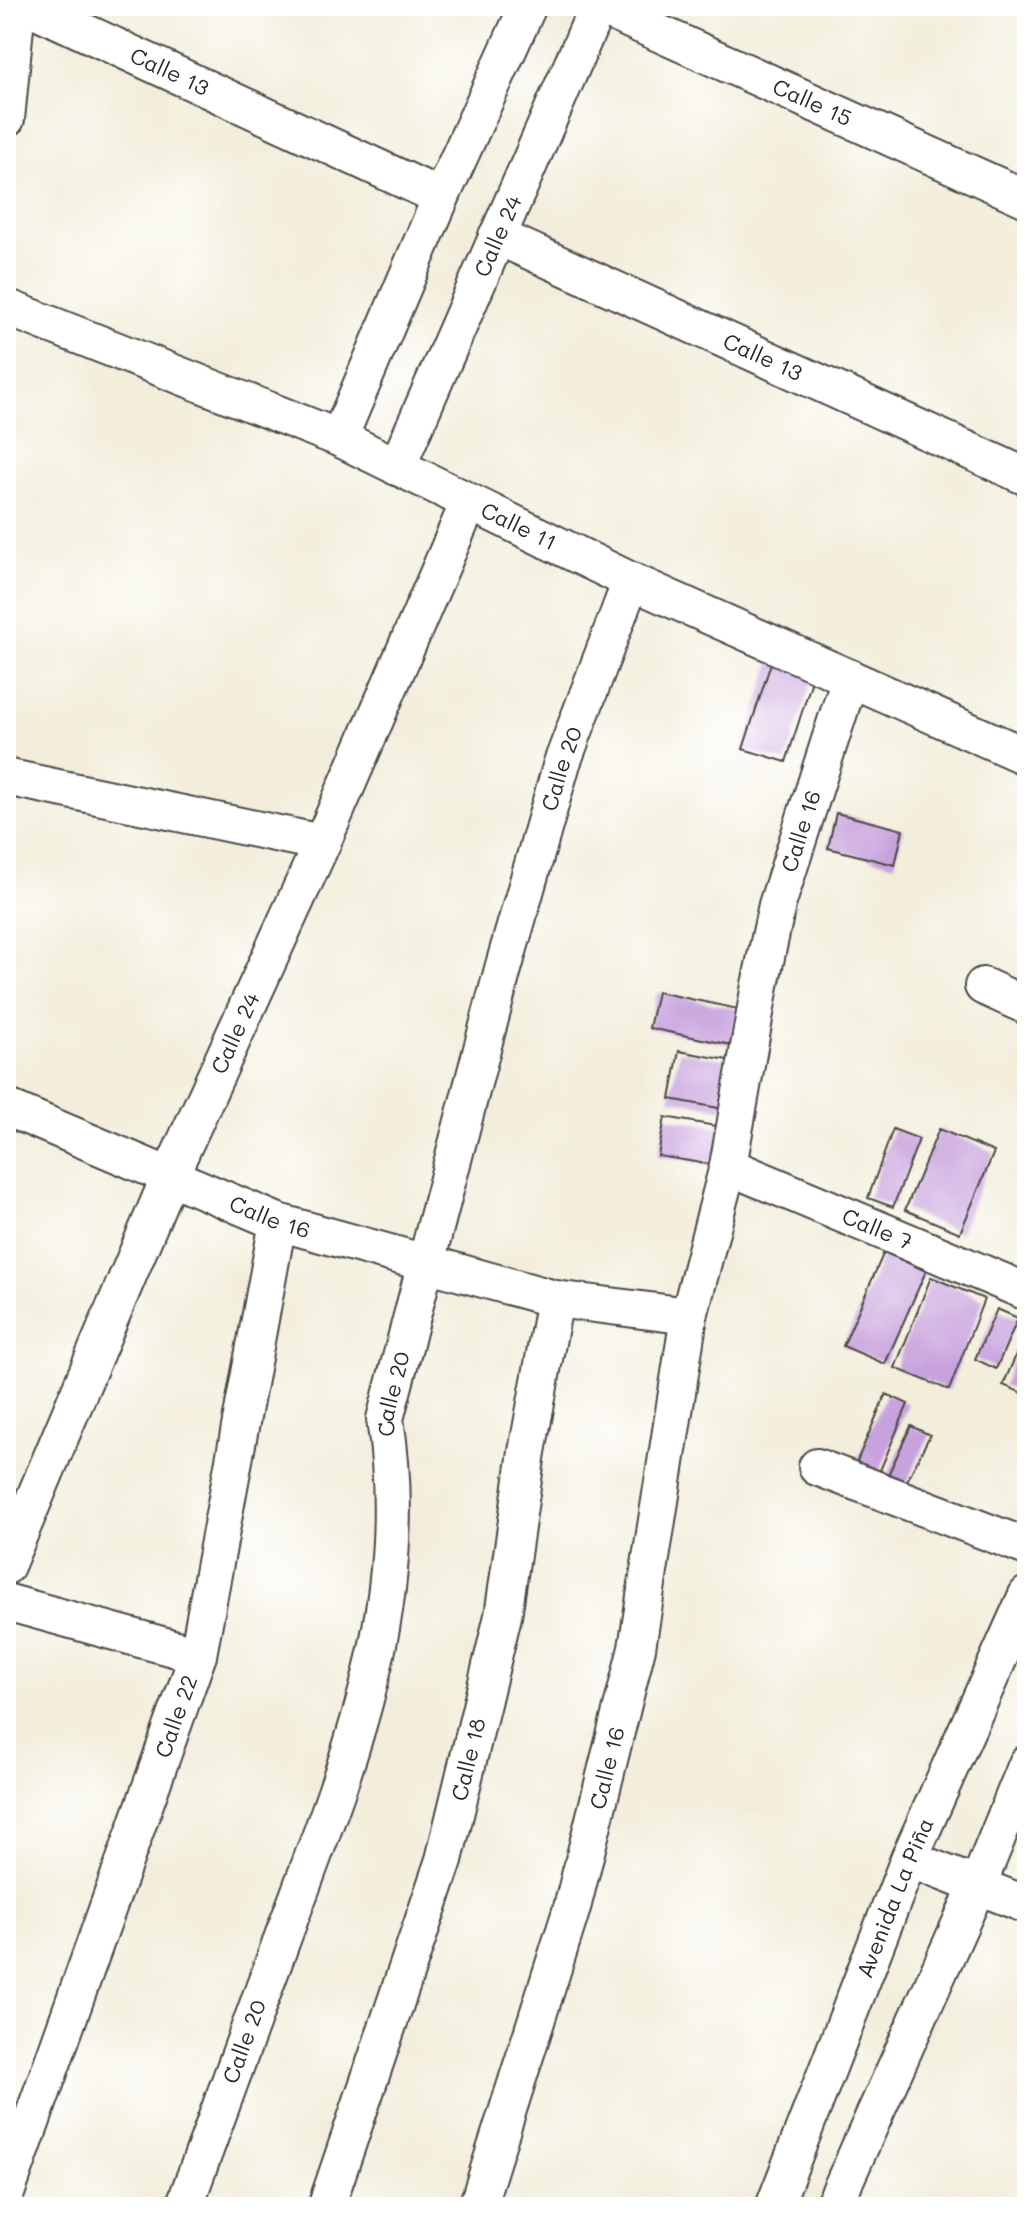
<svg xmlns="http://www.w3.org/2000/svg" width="1033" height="2213" font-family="Mali,sans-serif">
<rect width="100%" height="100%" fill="#fff"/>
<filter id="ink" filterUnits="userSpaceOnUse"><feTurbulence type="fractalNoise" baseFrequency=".0125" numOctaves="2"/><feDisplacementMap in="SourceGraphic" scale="16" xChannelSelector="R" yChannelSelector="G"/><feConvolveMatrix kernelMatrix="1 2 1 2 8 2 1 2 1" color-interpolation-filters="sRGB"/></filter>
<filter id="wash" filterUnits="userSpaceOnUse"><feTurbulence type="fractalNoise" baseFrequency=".006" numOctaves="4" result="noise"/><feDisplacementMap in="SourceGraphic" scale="32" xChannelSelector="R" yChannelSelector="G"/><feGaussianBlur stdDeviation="1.8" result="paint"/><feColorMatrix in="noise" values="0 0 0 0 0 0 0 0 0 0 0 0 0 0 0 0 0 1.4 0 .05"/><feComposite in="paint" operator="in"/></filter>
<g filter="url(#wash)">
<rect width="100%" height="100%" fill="#f3eedb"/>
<g id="blocks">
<path fill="#c8a2dd" d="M772,660L814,674L786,762L743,749Z
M836,813L903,830L895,865L828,848Z
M657,992L743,1010L736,1046L649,1028Z
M679,1051L733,1061L724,1109L670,1099Z
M665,1117L721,1127L714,1165L658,1156Z
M893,1129L919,1139L893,1207L868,1198Z
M939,1129L994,1152L960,1233L905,1210Z
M884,1252L926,1271L885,1364L843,1346Z
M931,1277L984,1299L949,1390L895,1368Z
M997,1309L1018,1318L996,1369L975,1359Z
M1027,1330V1395L1003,1385Z
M886,1394L908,1404L879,1473L856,1463Z
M911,1426L930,1435L905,1485L887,1477Z"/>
</g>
</g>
<g filter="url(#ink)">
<use href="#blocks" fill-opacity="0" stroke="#494845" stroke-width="2"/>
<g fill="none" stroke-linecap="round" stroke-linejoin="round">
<defs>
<g id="street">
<path id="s1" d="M28,6L441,197"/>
<path id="s2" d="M599,6L1027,199"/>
<path d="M6,119L17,6"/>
<path id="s3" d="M497,236L1027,477"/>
<path id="s4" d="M6,307L339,438L631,581L1027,757"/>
<path d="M339,438L441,197L528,6"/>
<path id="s5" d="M397,467L598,6"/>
<path d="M6,777L322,843"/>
<path d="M983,986L1027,1006"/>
<path id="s6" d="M6,1107L278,1222L555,1299L689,1316"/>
<path id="s7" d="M728,1166L1027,1292"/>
<path d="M817,1467L1027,1547"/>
<path id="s8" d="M6,1566L169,1178L322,843L469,502"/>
<path d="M6,1602L198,1655"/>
<path d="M909,1859L1027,1905"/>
<path id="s9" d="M6,2193L198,1655L278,1222"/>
<path id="s10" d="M184,2207C217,2116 250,2025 284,1934C348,1763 414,1606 385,1419L503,969L562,763L631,581"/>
<path id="s11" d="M326,2207L444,1860L503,1616L527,1452L555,1299"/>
<path id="s12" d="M477,2207L572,1908L637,1648L689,1316L728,1166L760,985L777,905L850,678"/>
<path id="s13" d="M774,2207L909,1859L1027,1595"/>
<path d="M833,2207L977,1887L1027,1764"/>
</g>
</defs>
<use href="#street" stroke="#494845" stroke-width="40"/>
<use href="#street" stroke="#fff" stroke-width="36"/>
</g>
</g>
<g text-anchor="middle" stroke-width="8" stroke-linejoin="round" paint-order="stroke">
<g font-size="22" fill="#2b2b2b" stroke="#fff">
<text dy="8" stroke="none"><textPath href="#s1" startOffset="156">Calle 13</textPath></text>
<text dy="8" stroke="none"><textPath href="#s2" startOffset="234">Calle 15</textPath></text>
<text dy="8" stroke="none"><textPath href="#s5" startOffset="252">Calle 24</textPath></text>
<text dy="8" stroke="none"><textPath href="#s3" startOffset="292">Calle 13</textPath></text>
<text dy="8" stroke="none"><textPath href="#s4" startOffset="558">Calle 11</textPath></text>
<text dy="8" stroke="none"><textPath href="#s10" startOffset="1496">Calle 20</textPath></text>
<text dy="8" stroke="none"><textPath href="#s12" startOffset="1416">Calle 16</textPath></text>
<text dy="8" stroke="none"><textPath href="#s8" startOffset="580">Calle 24</textPath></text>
<text dy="8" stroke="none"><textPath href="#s6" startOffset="286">Calle 16</textPath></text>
<text dy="8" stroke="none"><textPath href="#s7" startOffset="162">Calle 7</textPath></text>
<text dy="8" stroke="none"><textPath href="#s10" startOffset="848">Calle 20</textPath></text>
<text dy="8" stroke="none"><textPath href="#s9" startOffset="506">Calle 22</textPath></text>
<text dy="8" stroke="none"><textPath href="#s11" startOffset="470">Calle 18</textPath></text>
<text dy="8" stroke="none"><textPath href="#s12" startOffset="458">Calle 16</textPath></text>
<text dy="8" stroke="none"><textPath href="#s13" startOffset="332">Avenida La Piña</textPath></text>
<text dy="8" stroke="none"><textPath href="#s10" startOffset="176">Calle 20</textPath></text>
</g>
</g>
<rect width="1033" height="2213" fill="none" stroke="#fff" stroke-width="32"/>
</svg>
